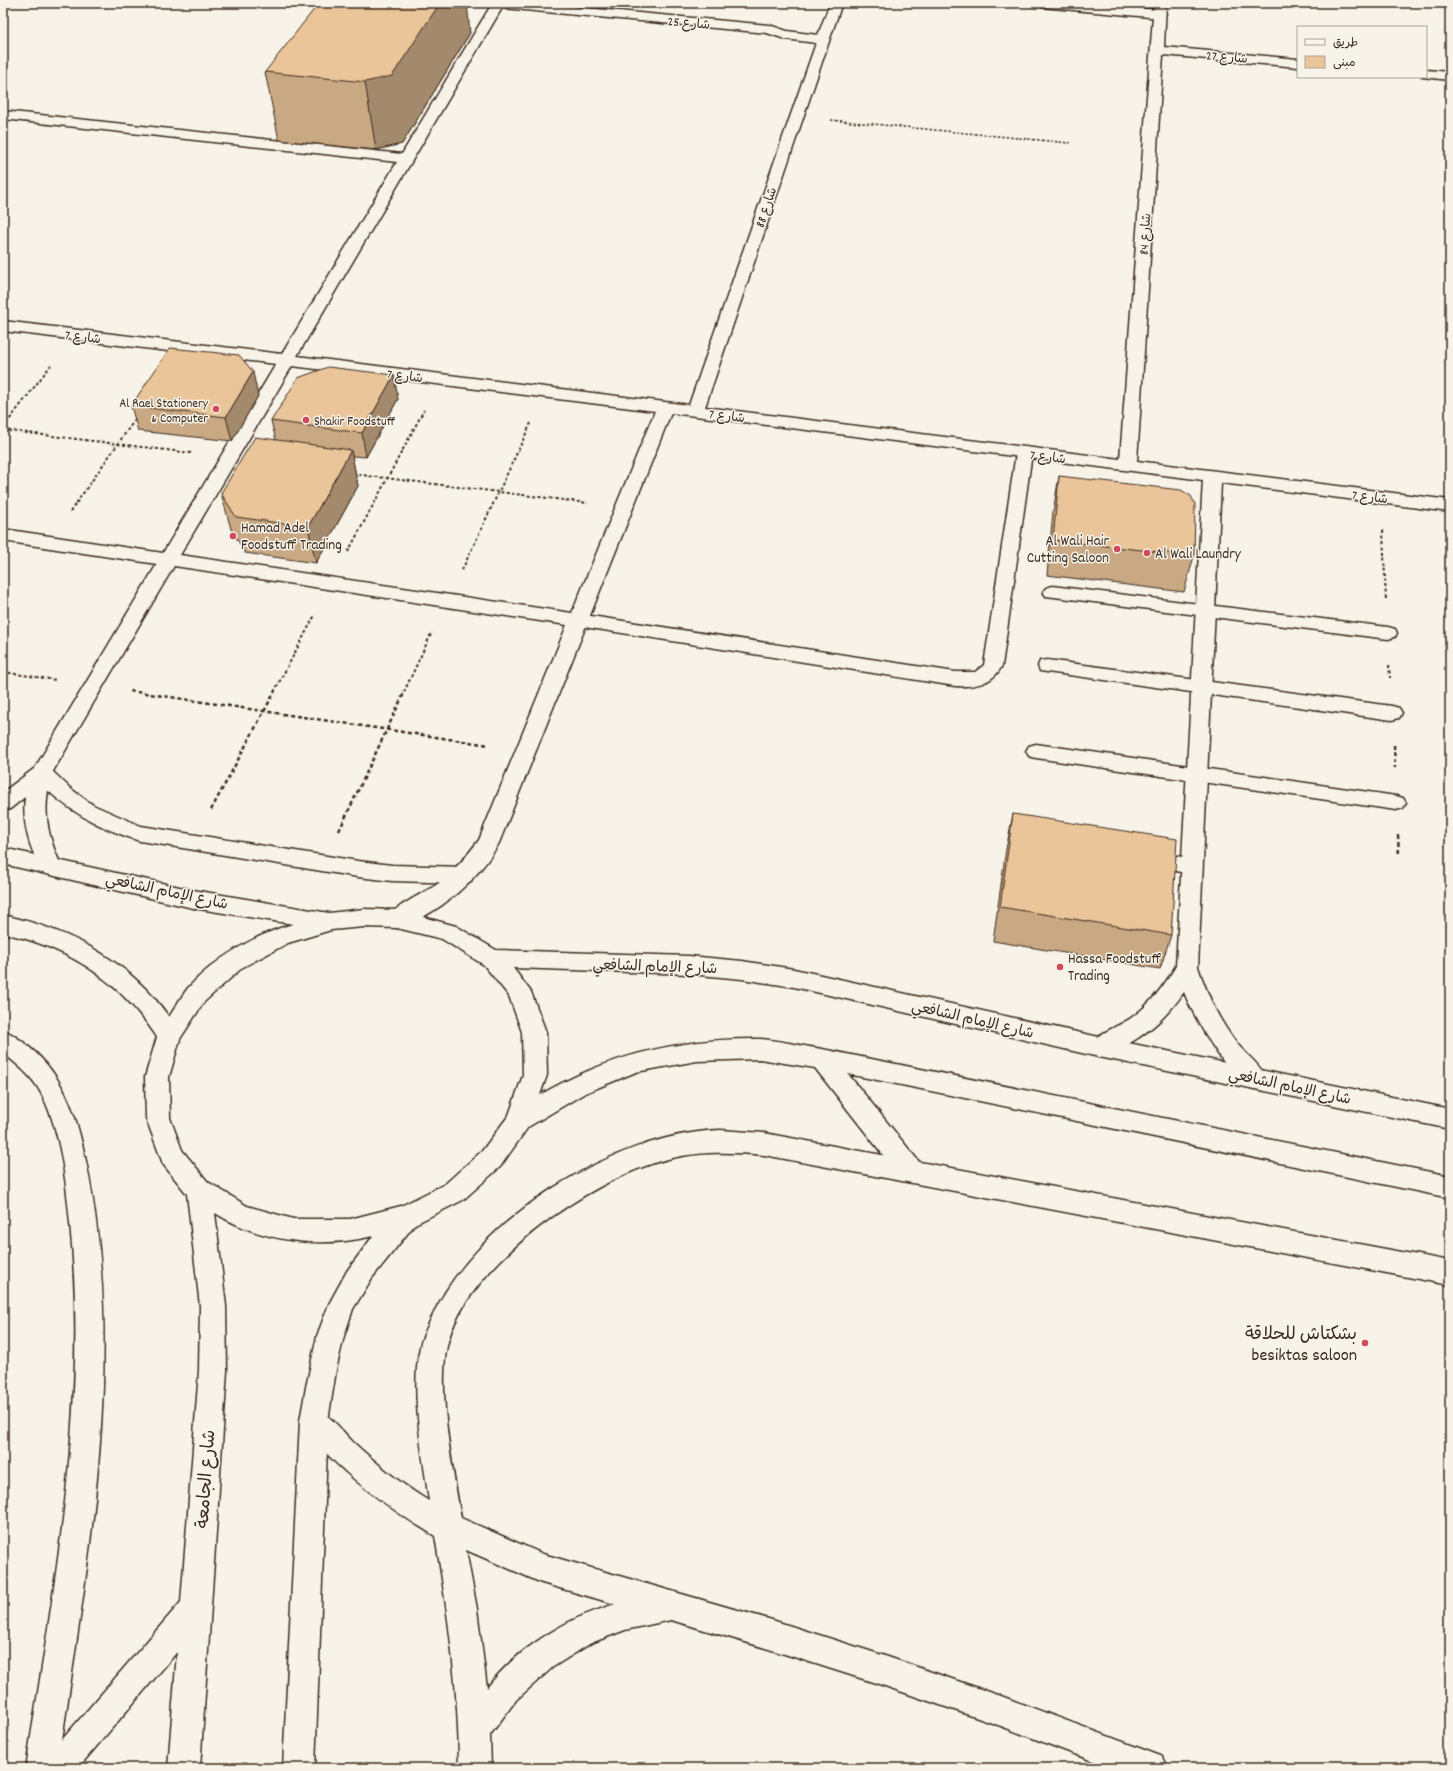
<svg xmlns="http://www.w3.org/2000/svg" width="1453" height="1771" font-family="Dekko,'Playpen Sans Arabic',sans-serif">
<rect width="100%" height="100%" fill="#f7f3e8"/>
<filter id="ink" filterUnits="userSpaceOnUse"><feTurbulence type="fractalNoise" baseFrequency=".025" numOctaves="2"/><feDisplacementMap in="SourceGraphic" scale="8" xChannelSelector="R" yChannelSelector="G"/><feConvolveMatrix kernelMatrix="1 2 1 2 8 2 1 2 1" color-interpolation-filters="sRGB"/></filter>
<g filter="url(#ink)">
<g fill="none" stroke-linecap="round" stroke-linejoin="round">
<defs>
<path id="service" d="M1035,3H1081L1160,10L1166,14L1160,18L1041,7Z
M1024,448L1030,449L1032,453L1002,666C992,684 975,687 955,686L578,626L572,624L569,620L572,616L578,614L955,672H975L984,665L1016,453L1018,449Z
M1052,586L1388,627L1395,629L1397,633L1395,637L1388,639L1046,596L1043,592L1046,588Z
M1047,660L1392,706L1399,708L1402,713L1399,718L1392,720L1040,671L1038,666L1040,661Z
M1036,744L1396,796L1403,798L1406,803L1403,808L1396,810L1036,758L1029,756L1026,751L1029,746Z
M42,766L49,768L71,789L93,805L141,826L358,861L392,865L464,867L471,869L474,875L471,881L464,883L392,881L358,877L140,841C99,828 65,810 35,778L32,773L35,768Z
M1148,851L1199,860L1202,866L1199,872L1192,874L1141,865L1138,859L1141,853Z"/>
<path id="minor" d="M484,3H531L769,25L787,31L818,35L830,3H842L705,407L1120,459L1154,3H1166L1164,47L1298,59V67L1163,55L1137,461L1450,500V512L1221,483L1198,967C1208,996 1219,1022 1239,1046C1249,1057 1261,1066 1267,1079L1263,1086C1261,1087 1257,1089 1255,1089C1233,1088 1191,1012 1184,992C1163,1023 1134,1045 1099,1057L1091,1054L1087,1047C1093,1035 1118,1027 1131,1018C1150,1005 1164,986 1176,966L1203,480L671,413L499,843C478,880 438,915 397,928L389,925L386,919C392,908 426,892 439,883C454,871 467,856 479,840L567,625L174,566L52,773C42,807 46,834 61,865L58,871L50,873L42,871C29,847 22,824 25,797L10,809L3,811V792L35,768L157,564L3,541V529L163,553L276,364L3,331V321L282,354L397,162L3,119V111L402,154L490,7ZM502,8L767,33L785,39L816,43L689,405L297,356ZM292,366L655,411L572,613L180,555Z
M1426,70L1450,72V80L1422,77H1426Z
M3,1030C13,1034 21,1040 29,1047C66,1077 78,1121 87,1166C127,1365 86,1570 58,1768H26C54,1587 89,1406 70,1223C66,1181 61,1131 41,1093C33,1077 17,1064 3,1053Z
M720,1130L764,1133L1450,1261V1285L764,1155C731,1152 700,1151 668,1159C591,1178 465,1265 447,1346C437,1391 453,1471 461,1518L543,1554L772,1620L885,1656L1001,1696L1163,1757L1168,1768H1111L1001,1726L885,1686L772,1650L671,1620L625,1630L591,1643L553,1667L516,1700L490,1735L491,1768H459C459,1689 448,1613 435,1536C395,1512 358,1486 325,1452C316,1442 306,1434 300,1421L304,1412L314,1408C330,1414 341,1430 353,1442C377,1464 402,1485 429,1501C423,1456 410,1391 420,1347C422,1337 427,1328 431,1319C475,1220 613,1134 720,1130ZM466,1550L542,1583L615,1604C601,1609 585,1614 571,1621C540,1637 508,1660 487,1688L477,1609Z"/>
<path id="tertiary" d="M3,848L193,890L329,913L364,909L397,910L456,926L496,950L689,956L742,961L794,969L1099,1037L1450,1109V1129L1099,1057L794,987L742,979L689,974L513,968L531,992L546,1032L547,1075L540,1095C608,1055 680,1038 759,1039C779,1040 801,1046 822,1049L1450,1176V1198L848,1074L920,1163L923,1171L920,1179L911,1182L902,1179L815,1068L760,1059L697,1061L636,1072L585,1093L528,1127L500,1167L463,1200L415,1224L372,1278L353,1309L344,1336L336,1370L328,1421L315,1768H283L300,1421L306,1387L317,1336L329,1304L347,1271L373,1236C321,1249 261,1242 215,1213L226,1306L227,1371L200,1768H168L177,1652L78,1768H42L47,1757L181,1602L199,1371L200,1306L187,1194L163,1164L146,1118L145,1077L157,1037C119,980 70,948 3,933V915C70,930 129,960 169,1017C175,1008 181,997 188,988C213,960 256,934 293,924L193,908L3,864ZM364,927L397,928L442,939L484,965L509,996L522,1032L523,1075L509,1115L482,1151L445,1184L401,1206L350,1219H293L247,1206L208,1182L182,1150L170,1118L169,1077L180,1039L204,1002L243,967L288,943L331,930Z"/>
</defs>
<use href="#service" stroke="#3b2a1e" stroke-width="3"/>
<use href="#minor" stroke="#3b2a1e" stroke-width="3"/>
<use href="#tertiary" stroke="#3b2a1e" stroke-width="3"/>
<path stroke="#3b2a1e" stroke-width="1.5" stroke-dasharray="2.5 2" stroke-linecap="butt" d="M831,120L1070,143"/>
<path stroke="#3b2a1e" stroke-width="2" stroke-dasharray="3 2.5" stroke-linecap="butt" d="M3,428L51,365
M3,430L191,453
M353,474L588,503
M70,512L136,418
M1383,530L1386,601
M348,552L424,410
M462,570L531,423
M1389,665L1390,678
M3,672L56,680
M130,691L134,692
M274,692L315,615
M404,692L432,632"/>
<path stroke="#3b2a1e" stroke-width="2.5" stroke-dasharray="4 3" stroke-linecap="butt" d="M130,691L489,745
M1394,745L1395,768
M211,810L275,691
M339,831L405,691
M1398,835L1399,856"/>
<use href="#service" fill="#f7f3e8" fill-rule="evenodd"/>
<use href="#minor" fill="#f7f3e8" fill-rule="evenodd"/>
<use href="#tertiary" fill="#f7f3e8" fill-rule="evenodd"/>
</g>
<path fill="#c9a984" stroke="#3b2a1e" d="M470,33L402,144L376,150L279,140L265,72Z
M258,396L232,441L138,431L131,406Z
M398,399L366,457L352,456L358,486L316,563L245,553L231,529L221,493L276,440L271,421Z
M1059,476L1194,556L1184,592L1047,575L1053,512Z
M1013,814L1171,935L1160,969L993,941L1006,849Z"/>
<path fill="#a48a6c" stroke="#3b2a1e" d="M440,3H467L470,33L402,144L376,150L365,82Z
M253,372L258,396L232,441L226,417Z
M394,375L398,399L366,457L362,433Z
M351,450L358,486L316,563L308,527Z"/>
<path fill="#eac59a" stroke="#3b2a1e" d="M319,3H440L392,76L365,82L265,72Z
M170,348L239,355L253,372L226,417L131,406Z
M328,367L394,375L362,433L271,421L298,378Z
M255,437L351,450L308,527L236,517L221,493Z
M1059,476L1181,490L1191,496L1195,504L1194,556L1053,540Z
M1013,814L1177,839L1171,935L1000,907Z"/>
</g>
<g fill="#d1495b" stroke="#f7f3e8" stroke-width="1.5">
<circle cx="216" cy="409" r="4"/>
<circle cx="306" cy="420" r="4"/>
<circle cx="233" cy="536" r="4"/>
<circle cx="1117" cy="549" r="4"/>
<circle cx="1147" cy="553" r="4"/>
<circle cx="1060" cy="967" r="4"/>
<circle cx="1365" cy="1343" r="4"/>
</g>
<g text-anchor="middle" stroke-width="3" stroke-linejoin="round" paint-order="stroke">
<g font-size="13" fill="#3b2a1e" stroke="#f7f3e8">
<text transform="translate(689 22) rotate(5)" y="5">شارع 25</text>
<text transform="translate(1227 56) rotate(5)" y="5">شارع 27</text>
<text transform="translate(765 207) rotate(-71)" y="5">شارع 88</text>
<text transform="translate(1144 234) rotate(-86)" y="5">شارع 84</text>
<text transform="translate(83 336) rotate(7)" y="5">شارع 7</text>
<text transform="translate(405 375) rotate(7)" y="5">شارع 7</text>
<text transform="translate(727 415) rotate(7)" y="5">شارع 7</text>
<text transform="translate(1048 456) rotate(7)" y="5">شارع 7</text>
<text transform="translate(1370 496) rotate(7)" y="5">شارع 7</text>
</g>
<g font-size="13" fill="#3b2a1e" stroke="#f7f3e8" text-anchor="end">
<text x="208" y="407">Al Rael Stationery<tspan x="208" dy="15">&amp; Computer</tspan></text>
<text x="314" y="425" text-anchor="start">Shakir Foodstuff</text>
</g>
<g font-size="15" fill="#3b2a1e" stroke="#f7f3e8" text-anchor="start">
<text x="241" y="532">Hamad Adel<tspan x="241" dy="17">Foodstuff Trading</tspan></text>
<text x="1109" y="545" text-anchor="end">Al Wali Hair<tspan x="1109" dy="17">Cutting Saloon</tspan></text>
<text x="1155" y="558">Al Wali Laundry</text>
<text x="1068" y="963">Hassa Foodstuff<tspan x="1068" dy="17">Trading</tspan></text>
</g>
<g font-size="15" fill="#3b2a1e" stroke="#f7f3e8">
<text transform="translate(167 891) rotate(12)" y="5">شارع الإمام الشافعي</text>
<text transform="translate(655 966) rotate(2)" y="5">شارع الإمام الشافعي</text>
<text transform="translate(973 1019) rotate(13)" y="5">شارع الإمام الشافعي</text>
<text transform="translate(1290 1086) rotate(12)" y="5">شارع الإمام الشافعي</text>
</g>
<g font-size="18" fill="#3b2a1e" stroke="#f7f3e8" text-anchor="end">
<text x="1357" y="1339">بشكتاش للحلاقة<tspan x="1357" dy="21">besiktas saloon</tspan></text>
</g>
<g font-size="18" fill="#3b2a1e" stroke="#f7f3e8">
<text transform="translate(205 1479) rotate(-86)" y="6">شارع الجامعة</text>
</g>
</g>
<rect width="1453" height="1771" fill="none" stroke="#f7f3e8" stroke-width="16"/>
<rect x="8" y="8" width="1437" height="1755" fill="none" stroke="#3b2a1e" stroke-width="1.5" filter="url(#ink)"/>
<rect x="1297" y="26" width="130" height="52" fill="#f7f3e8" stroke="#aca397"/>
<rect x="1305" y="39" width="20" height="6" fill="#f7f3e8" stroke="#aca397"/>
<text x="1333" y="46" font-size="12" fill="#3b2a1e">طريق</text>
<rect x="1305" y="56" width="20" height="12" fill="#eac59a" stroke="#aca397"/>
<text x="1333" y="66" font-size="12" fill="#3b2a1e">مبنى</text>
</svg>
